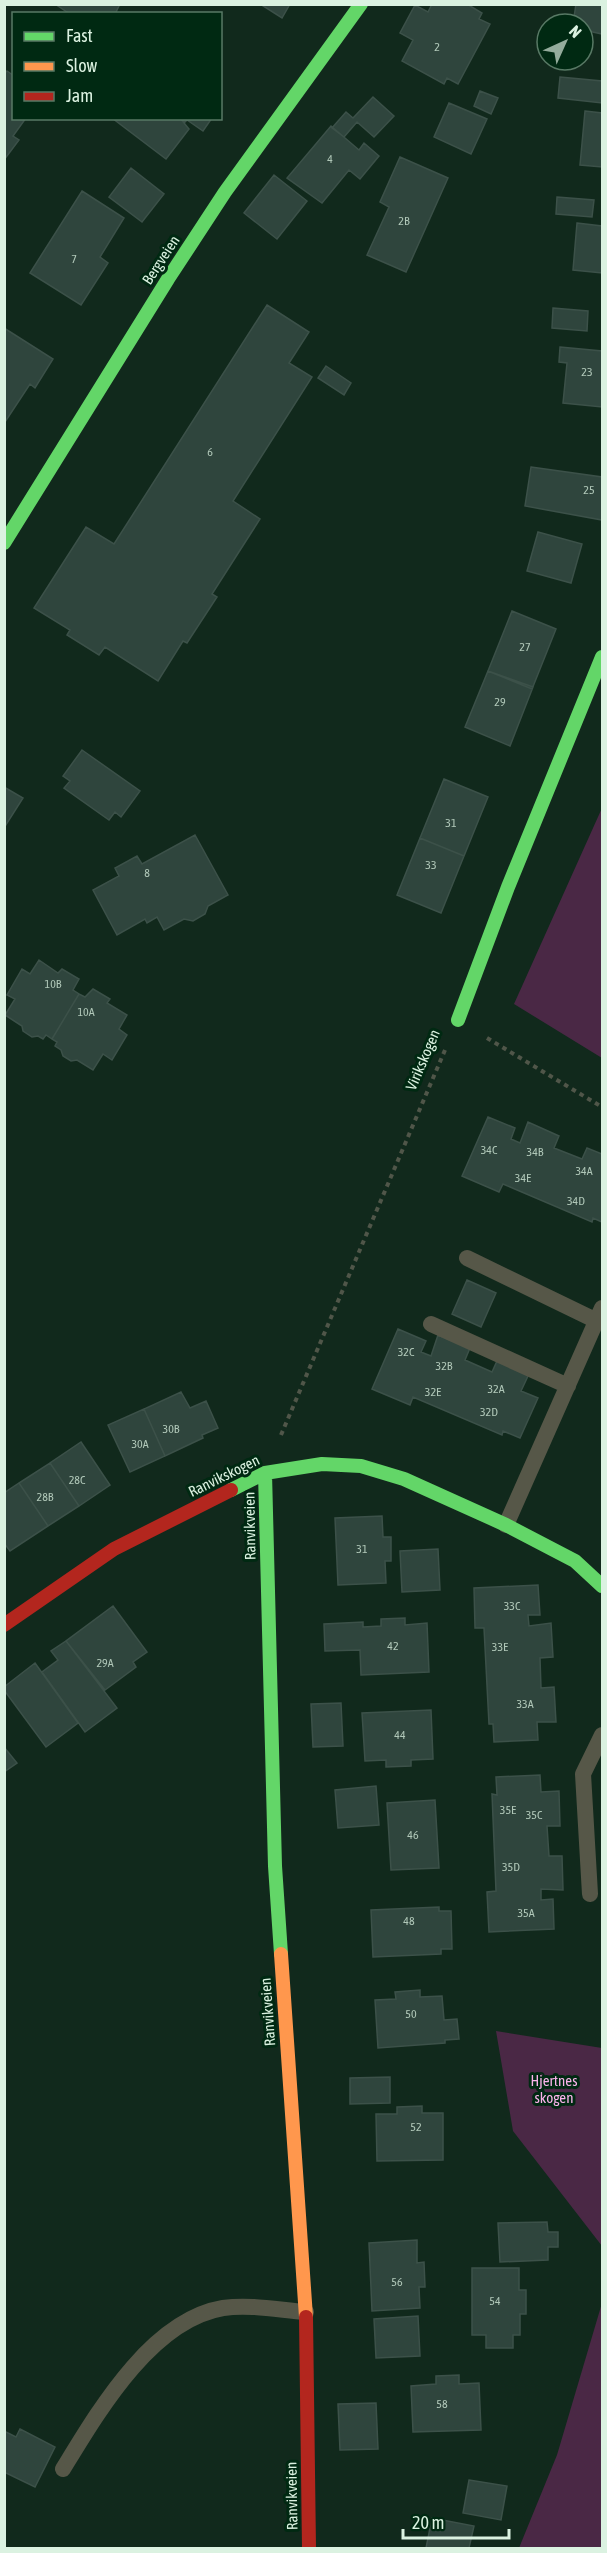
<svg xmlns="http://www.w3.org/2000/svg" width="607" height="2553" font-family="'Asap Condensed',sans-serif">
<rect width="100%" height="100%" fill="#11291c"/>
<path fill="#4a2845" d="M602,808V1058L514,1004Z
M496,2031L602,2048V2246L513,2131Z
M602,2303V2548H519L557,2455Z"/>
<path fill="#2f453d" stroke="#3c5149" stroke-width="1.5" d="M55,4H120L115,14H70Z
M260,4H290L282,18Z
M432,4H467L482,13L479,19L490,24L458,84L447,78L444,84L402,61L413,40L400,33L415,5L428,12Z
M576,4H602V34L583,30V24H573Z
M7,71L14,76V118H26L13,136L19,140L4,160V74Z
M560,77L602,81V103L558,98Z
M480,91L498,98L491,114L474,106Z
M373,97L394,116L374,137L357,122L344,137L332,128L346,112L353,118Z
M449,103L487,119L471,154L434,137Z
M585,111L602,113V167L580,165Z
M112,118H180L189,129L166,159Z
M180,118H212L203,131L187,120L185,122Z
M331,126L359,150L364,143L379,156L360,179L349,170L322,203L287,178Z
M400,157L448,178L406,272L367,255L389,207L380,202Z
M131,168L164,194L142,222L109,197Z
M274,175L307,201L277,239L244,213Z
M82,191L124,218L100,257L108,263L81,305L30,273Z
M557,197L594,200L592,217L556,214Z
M577,223L602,226V273L573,270Z
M267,305L309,332L289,363L312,377L233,501L260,519L212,594L217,597L187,643L183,641L158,681L105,647L99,655L67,635L70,630L34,608L86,527L114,544Z
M553,308L588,311L587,331L552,328Z
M4,328L53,359L35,388L30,384L5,422Z
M560,347L602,351V407L563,403L567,363L559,362Z
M326,366L351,383L344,395L318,378Z
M531,467L602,477V520L525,506Z
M538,532L582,544L571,583L527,571Z
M512,611L556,629L532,689L488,671Z
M488,671L533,687L510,746L465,727Z
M82,750L140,791L121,817L115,812L109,820L64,788L70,781L63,776Z
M444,779L488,797L464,856L420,838Z
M4,787L23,798L4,828Z
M195,835L228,895L208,906L205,914L193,921L184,919L164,930L157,917L147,923L145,919L117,935L93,890L119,876L115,868L137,856L142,864Z
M420,838L464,856L441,913L397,895Z
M39,960L58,973L62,969L79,979L73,990L79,994L52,1039L46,1035L43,1039L38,1036L32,1037L23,1031L22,1026L5,1015L15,999L7,995L22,969L30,974Z
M93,989L110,999L107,1003L127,1015L119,1029L127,1035L112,1060L103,1054L93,1070L77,1060L71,1061L63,1056L61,1050L55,1046L57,1042L52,1039L79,994L85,997Z
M488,1117L515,1128L511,1139L520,1143L528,1122L559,1136L554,1148L582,1159L587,1148L602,1154V1222L593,1218L592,1222L503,1184L499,1192L462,1176Z
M467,1280L496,1293L481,1327L452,1314Z
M398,1329L426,1341L421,1352L431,1356L438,1335L470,1348L465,1360L492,1372L497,1361L529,1374L521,1391L538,1398L520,1438L503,1431L502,1435L413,1397L410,1405L372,1389Z
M181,1392L190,1408L206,1401L218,1428L202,1435L203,1438L165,1456L144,1409Z
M144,1409L165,1456L130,1472L108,1425Z
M81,1442L110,1485L79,1506L50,1463Z
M50,1463L79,1506L48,1526L19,1483Z
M19,1483L48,1526L10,1551L4,1543V1493Z
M382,1516L383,1537H391V1561H385L386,1583L338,1585L335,1518Z
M438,1549L440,1590L402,1592L400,1551Z
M538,1585L540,1615H528L529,1626L551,1623L553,1657L540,1658L541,1688L554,1687L556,1722H537L538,1740L494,1742L493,1724H489L484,1628H475L474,1588Z
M113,1606L147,1652L133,1662L136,1667L105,1690L66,1641Z
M405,1618V1625L427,1623L429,1672L361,1675L360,1650L325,1651L324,1624L363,1622V1627L381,1626V1619Z
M66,1641L117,1708L85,1732L42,1672L58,1660L51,1651Z
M35,1663L78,1723L46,1747L4,1690V1687Z
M341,1703L343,1746L313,1747L311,1704Z
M431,1710L433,1759L411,1760V1766L386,1767V1760L365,1761L362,1713Z
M4,1747L17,1763L4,1772Z
M540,1775L541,1792L559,1791L560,1826H547L549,1856H562L563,1890L541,1889V1900L553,1899L554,1929L489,1932L487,1892L496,1891L492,1794L497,1795L496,1777Z
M376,1786L379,1825L338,1828L335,1790Z
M435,1800L439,1868L391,1870L387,1803Z
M439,1907V1911H451L452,1949H441V1954L373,1957L371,1910Z
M420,1990V1997L442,1996L444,2020L457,2019L459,2039L445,2040V2043L378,2048L375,2000L396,1999L395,1992Z
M390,2077V2103L350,2104V2078Z
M422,2106V2113H443V2160L377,2161L376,2114H397V2107Z
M547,2222L548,2232H558V2247H548V2260L500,2262L498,2223Z
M417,2240V2263L424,2262L425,2287H419L420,2308L372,2311L369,2243Z
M472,2268H519V2290H526V2314H520V2335H513V2348H486V2335H472Z
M418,2316L420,2356L376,2358L374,2319Z
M459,2375V2384L479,2383L481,2430L413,2432L411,2386L436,2384V2376Z
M376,2403L378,2449L340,2450L338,2404Z
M20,2429L55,2447L35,2487L4,2472V2431L16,2437Z
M469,2480L507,2486L501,2520L463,2513Z
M432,2518L474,2526L469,2548H426Z"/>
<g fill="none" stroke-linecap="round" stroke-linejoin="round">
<path stroke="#505649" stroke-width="4" stroke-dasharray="4.5 4.5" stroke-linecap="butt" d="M487,1038L602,1107
M281,1435L445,1050"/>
<path stroke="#565748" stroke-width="16" d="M467,1258L597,1321
M431,1324L568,1386
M506,1525L602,1308
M590,1894L583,1774L602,1735
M63,2469C98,2412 151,2320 223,2308C250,2304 279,2310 306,2312"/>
<path stroke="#63d668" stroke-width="14" d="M4,543L168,279L225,192L361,4
M458,1020L508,887L602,657
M265,1473L275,1866L281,1954
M231,1490L265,1473L322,1464L361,1466L404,1479L506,1525L575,1561L602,1586"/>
<path stroke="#ff974d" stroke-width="14" d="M281,1954L306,2317"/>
<path stroke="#b3261e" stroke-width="14" d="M4,1625L114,1549L231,1490
M306,2317L309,2548"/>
</g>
<g text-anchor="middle" stroke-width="6" stroke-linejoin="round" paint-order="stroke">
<g font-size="12" fill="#b0c7b8">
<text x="437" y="51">2</text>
<text x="330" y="163">4</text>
<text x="404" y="225">2B</text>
<text x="74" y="263">7</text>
<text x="587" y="376">23</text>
<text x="210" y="456">6</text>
<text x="589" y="494">25</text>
<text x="525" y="651">27</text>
<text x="500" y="706">29</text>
<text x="451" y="827">31</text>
<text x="431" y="869">33</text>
<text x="147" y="877">8</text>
<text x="53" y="988">10B</text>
<text x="86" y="1016">10A</text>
<text x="489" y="1154">34C</text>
<text x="535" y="1156">34B</text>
<text x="584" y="1175">34A</text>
<text x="523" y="1182">34E</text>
<text x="576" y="1205">34D</text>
<text x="406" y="1356">32C</text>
<text x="444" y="1370">32B</text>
<text x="496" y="1393">32A</text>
<text x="433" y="1396">32E</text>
<text x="489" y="1416">32D</text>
<text x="171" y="1433">30B</text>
<text x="140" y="1448">30A</text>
<text x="77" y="1484">28C</text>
<text x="45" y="1501">28B</text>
<text x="362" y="1553">31</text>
<text x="512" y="1610">33C</text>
<text x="393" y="1650">42</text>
<text x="500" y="1651">33E</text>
<text x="105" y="1667">29A</text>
<text x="525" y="1708">33A</text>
<text x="400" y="1739">44</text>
<text x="508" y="1814">35E</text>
<text x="534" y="1819">35C</text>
<text x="413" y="1839">46</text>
<text x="511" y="1871">35D</text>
<text x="526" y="1917">35A</text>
<text x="409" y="1925">48</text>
<text x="411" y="2018">50</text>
<text x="416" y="2131">52</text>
<text x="397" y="2286">56</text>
<text x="495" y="2305">54</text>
<text x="442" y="2408">58</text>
</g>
<g font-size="15" fill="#dbf2e1" stroke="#002912">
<text transform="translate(161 260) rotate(-57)" y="5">Bergveien</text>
<text transform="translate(423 1060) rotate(-67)" y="5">Virikskogen</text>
<text transform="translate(224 1476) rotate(-26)" y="5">Ranvikskogen</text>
<text transform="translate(250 1526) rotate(-91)" y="5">Ranvikveien</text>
<text transform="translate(268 2012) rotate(-94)" y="5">Ranvikveien</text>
<text transform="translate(292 2496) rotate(-91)" y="5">Ranvikveien</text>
</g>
<g font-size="15" fill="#fbb3ec" stroke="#002912">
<text x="554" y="2086">Hjertnes<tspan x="554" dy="17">skogen</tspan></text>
</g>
</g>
<rect width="607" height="2553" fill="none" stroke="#dbf2e1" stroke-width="12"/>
<rect x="12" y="12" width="210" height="108" fill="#002912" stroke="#587965" stroke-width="1.5"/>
<rect x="24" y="32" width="30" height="9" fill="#63d668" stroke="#587965" stroke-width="1.5"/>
<text x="66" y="42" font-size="18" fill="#dbf2e1">Fast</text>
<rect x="24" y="62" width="30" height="9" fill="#ff974d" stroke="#587965" stroke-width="1.5"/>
<text x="66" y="72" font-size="18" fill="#dbf2e1">Slow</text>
<rect x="24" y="92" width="30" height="9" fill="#b3261e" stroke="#587965" stroke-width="1.5"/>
<text x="66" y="102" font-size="18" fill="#dbf2e1">Jam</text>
<g transform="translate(565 42) rotate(45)"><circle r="28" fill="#002912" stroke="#587965" stroke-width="1.5"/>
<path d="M0-4.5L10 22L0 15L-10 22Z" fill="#94ac9c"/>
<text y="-9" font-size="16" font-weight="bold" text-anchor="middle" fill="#dbf2e1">N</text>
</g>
<path d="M403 2529v9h106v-9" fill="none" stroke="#dbf2e1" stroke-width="3"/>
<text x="412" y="2529" font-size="18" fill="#dbf2e1" stroke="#002912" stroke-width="4.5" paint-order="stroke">20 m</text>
</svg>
